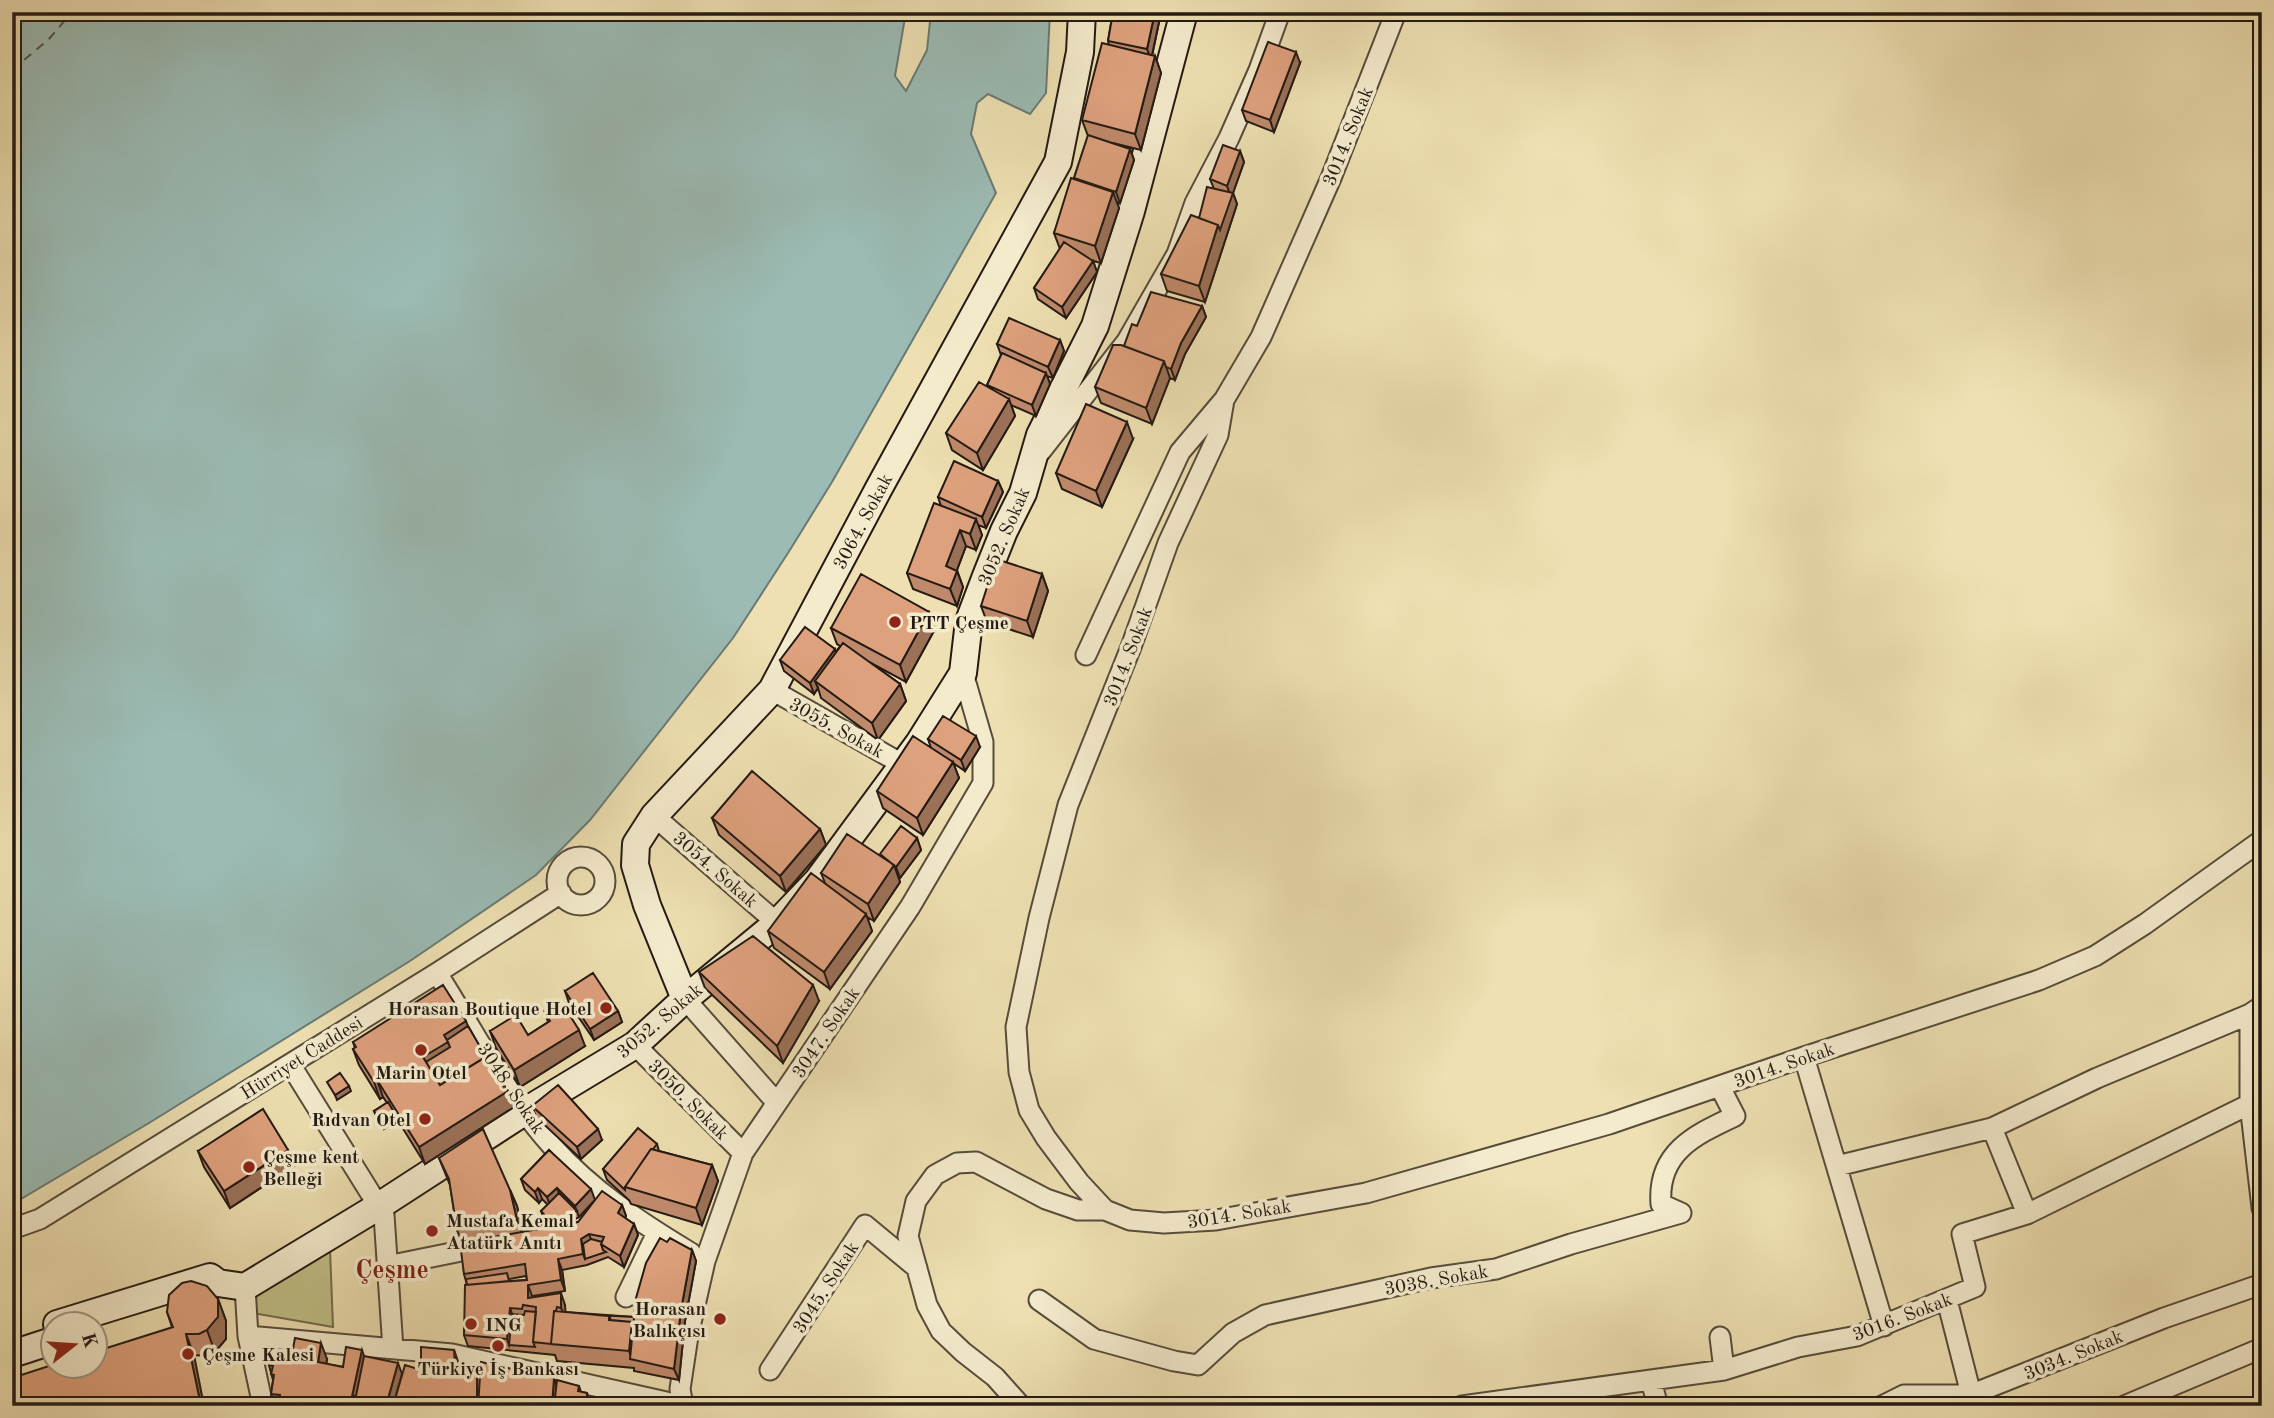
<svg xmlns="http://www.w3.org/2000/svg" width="2274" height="1418" font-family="'Old Standard TT',serif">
<rect width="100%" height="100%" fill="#eee0b2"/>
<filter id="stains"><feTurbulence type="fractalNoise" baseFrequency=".00286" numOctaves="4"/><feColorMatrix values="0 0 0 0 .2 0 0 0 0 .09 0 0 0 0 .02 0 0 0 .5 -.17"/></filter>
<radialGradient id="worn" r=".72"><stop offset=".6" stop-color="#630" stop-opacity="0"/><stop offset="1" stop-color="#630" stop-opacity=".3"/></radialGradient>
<path fill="#c1c087" stroke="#726d4d" stroke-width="2" d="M330,1249L333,1327L253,1313L252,1298Z"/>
<path fill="#9bbbb4" stroke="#6b7b74" stroke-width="2" d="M12,12H906L895,76L906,91L927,50L931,12H1050L1046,93L1030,114L988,94L977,103L971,134L996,193L832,482L788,553L733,638L590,820L536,875L410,961L149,1123L21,1199L12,1188Z"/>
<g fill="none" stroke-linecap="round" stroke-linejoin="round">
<path stroke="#4e524b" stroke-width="2" stroke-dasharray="9 7" stroke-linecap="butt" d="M12,70L49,39L72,12"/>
<defs>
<path id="street" d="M1396,12L1331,178L1261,337L1224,400L1218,435L1168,543L1131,647L1068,805L1039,918L1016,1027L1019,1072L1029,1110L1046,1138L1079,1182L1105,1210L1130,1220L1164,1223L1216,1220L1366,1193L1609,1124L1804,1057L2039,980L2095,956L2145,924L2262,840
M1041,451L1127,341L1177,254L1195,203L1229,138L1259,70L1280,12
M1086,655L1180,452L1223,401
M772,690L902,764
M654,816L777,923
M557 881a24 24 0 1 1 48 0a24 24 0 1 1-48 0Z
M437,973C474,1031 506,1095 552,1146C591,1190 641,1223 691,1253
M685,999L777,1103
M2250,1014V1104L2262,1208
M635,1045L743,1153
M1804,1057L1884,1326
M290,1064L384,1215L393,1349
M1992,1128L2027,1214
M1837,1166L1992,1128L2097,1078L2250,1014L2262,1006
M12,1229L40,1219L437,973L561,893
M387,1266L486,1246
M245,1287L248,1336L263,1406
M626,1297L657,1233
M1039,1300L1094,1339L1174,1361L1198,1365L1233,1333L1265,1315L1431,1278L1496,1269L1571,1244L1681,1213L1661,1204C1657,1152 1695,1135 1735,1116L1720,1087
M1947,1300L1974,1406
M248,1336L452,1354L684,1406
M1720,1337L1724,1370
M770,1370L865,1225L917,1268
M1651,1381L1658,1406
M683,1406L680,1389L688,1336L705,1261L743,1153L910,907L983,783V742L963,673
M1021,1406L995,1377L963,1352L941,1331L927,1305L908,1236L916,1201L935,1175L957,1163L976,1162L1046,1199L1078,1210H1105
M1462,1406L1724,1370L1798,1347L1857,1336L1975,1287L1962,1234L2027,1214L2250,1104
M1882,1406L1904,1395H1970L2164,1318L2262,1284
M2124,1406L2262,1348"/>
<path id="secondary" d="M685,999L647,905L635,865L636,844L654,816L772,690L879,488L1058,162L1080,52L1082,12
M57,1324L210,1277L218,1283L245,1287L379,1206L524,1112L635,1045L685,999L777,923L818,880L919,743L963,673L969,621L986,576L1004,531L1023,493L1040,435L1095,326L1131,211L1184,12
M12,1354L52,1341"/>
</defs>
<use href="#street" stroke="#564c3b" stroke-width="23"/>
<use href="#secondary" stroke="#241a13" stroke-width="30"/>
<use href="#street" stroke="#f4ebcd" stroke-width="19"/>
<use href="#secondary" stroke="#f4ebcd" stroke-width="26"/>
</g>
<path fill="#bf8a6c" stroke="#241a13" stroke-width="2" fill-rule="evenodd" d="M1113,12H1155L1159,22L1152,56H1155L1161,73L1141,150L1113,143L1130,149L1134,160L1120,203L1116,202L1119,208L1101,263L1090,260L1093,261L1097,272L1066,318L1038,299L1034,288L1060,249L1054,233L1075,179L1074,178L1088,136L1082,120L1109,45L1108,41Z
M1300,63L1274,132L1246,121L1242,110Z
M1240,151L1244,162L1233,193L1237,204L1205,302L1167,291L1161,274L1199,218L1214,189L1210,179Z
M1202,306L1206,317L1185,354L1175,380L1170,378L1152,424L1101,403L1095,387L1124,346L1137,326Z
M1060,340L1064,351L1053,378L1047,376L1050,384L1036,416L1011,405L1015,416L983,470L952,450L946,433L988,387L987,385L1001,355L997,344Z
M1133,439L1102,507L1062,489L1056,473Z
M998,481L1003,492L986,528L978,525L982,535L976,550L966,546L957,570L963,587L957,606L913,589L907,573L941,506L938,497Z
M1042,574L1048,591L1033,637L987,622L981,606Z
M831,628L935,629L906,682L869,662L900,684L906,701L878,740L821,698L818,688L814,694L784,671L780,660L836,652L840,646L837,644Z
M928,739L980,747L965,771L953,763L959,778L923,835L883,808L877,791L931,748Z
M712,818L820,829L826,845L786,892L719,835Z
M917,838L921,850L900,878L898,876L900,882L874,921L867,917L872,931L830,989L774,948L768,931L825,883L821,873L880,856Z
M699,972L819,1001L783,1063L705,988Z
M565,991L618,1011L622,1022L594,1040L569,1003Z
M545,1013L585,1046L520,1087L496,1048L490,1031L528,1035L548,1022Z
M468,1026L514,1107L425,1164L397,1119L384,1129L376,1116L374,1111L387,1103L383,1097L380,1099L359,1065L353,1049L355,1048L353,1042Z
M532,1106L602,1140L581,1159L536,1117Z
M657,1144L659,1151L712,1165L718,1181L702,1225L631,1204L629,1200L607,1180L603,1169Z
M549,1150L595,1200L579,1217L565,1225L578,1222L622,1205L626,1216L625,1218L634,1224L638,1235L624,1267L608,1257L587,1265L562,1270L565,1291L532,1296V1298L565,1305V1312L634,1317L667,1242L692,1250L696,1261L685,1321L679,1380L634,1371V1368L557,1361L555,1355L468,1346L464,1335L467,1285L464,1274L462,1243L457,1230L450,1185L439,1158L510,1190L517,1206L522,1232L552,1227L543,1216L541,1211L548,1205L542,1199L539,1203L525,1190L521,1179ZM526,1276L527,1280L510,1281L509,1279Z
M198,1151L294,1166L230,1208L204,1167Z
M218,1299L226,1321V1339L215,1352L207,1356L194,1355L172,1327L167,1312Z
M454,1350L458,1362V1368L480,1376L554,1378L556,1384L579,1386L581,1392L587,1393L589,1399L624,1406H276L271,1394L273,1380L269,1365L327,1359L326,1364L343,1367L364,1356L402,1374L421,1370Z"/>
<path fill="#9b7158" stroke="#241a13" stroke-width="2" d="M1155,12L1159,22L1151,60L1147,49Z
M1296,52L1300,63L1274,132L1270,120Z
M1155,56L1161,73L1141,150L1135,134Z
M1130,149L1134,160L1120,203L1116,192Z
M1240,151L1244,162L1233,193L1237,204L1205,302L1199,286L1218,225L1231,197L1227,186Z
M1113,192L1119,208L1101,263L1095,246Z
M1093,261L1097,272L1066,318L1062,307Z
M1202,306L1206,317L1185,354L1175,380L1171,369L1181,343Z
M1060,340L1064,351L1053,378L1048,367Z
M1164,361L1170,378L1152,424L1146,408Z
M1046,373L1050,384L1036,416L1032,405Z
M1009,399L1015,416L983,470L977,453Z
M1127,422L1133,439L1102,507L1096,491Z
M998,481L1003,492L986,528L982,517Z
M976,519L982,535L976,550L970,534Z
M960,530L966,546L952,583L946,566Z
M957,571L963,587L957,606L950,589Z
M1042,574L1048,591L1033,637L1027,621Z
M929,612L935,629L906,682L900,665Z
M835,649L839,660L815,681L818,688L814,694L810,683Z
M900,684L906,701L878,740L872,723Z
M976,736L980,747L965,771L961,760Z
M953,762L959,778L923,835L917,818Z
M820,829L826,845L786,892L780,876Z
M917,838L921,850L900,878L896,867Z
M894,865L900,882L874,921L868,904Z
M866,914L872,931L830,989L824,972Z
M813,985L819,1001L783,1063L777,1046Z
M618,1011L622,1022L594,1040L590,1029Z
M466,1021L472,1038L431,1073L423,1057L444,1035Z
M579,1030L585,1046L520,1087L514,1070Z
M377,1080L383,1097L380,1099L374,1082Z
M349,1086L351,1091L337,1100L335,1095Z
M508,1091L514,1107L425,1164L419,1147Z
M395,1114L397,1120L384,1129L382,1123Z
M598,1129L602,1140L581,1159L577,1147Z
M288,1150L294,1166L230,1208L224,1191Z
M712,1165L718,1181L702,1225L696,1208Z
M538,1188L542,1199L539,1203L535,1192Z
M557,1188L561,1199L551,1208L547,1197Z
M591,1189L595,1200L579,1217L575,1206Z
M510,1190L517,1206L523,1236L517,1220Z
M622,1205L626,1216L622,1224L618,1213Z
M634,1224L638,1235L624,1267L620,1256Z
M589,1234L593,1245L585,1259L583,1254L581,1239Z
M692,1250L696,1261L685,1321L679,1380L674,1369L681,1310Z
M558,1259L562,1270L565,1291L561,1280Z
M528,1285L532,1296V1306L528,1298Z
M561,1293L565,1305L566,1319L561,1308Z
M218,1299L226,1321V1339L215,1352L207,1330Z
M510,1308L514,1319L509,1345L507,1339Z
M632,1322L636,1333L632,1360L629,1351Z
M186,1334L194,1355L204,1406H201Z
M321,1343L327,1359L324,1379L318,1362Z
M362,1350L368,1367L360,1403L353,1402L354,1406H350Z
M454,1350L458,1362L459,1379L455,1368Z
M398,1363L402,1374L393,1406H386Z
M477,1368L481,1379V1406H477Z
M554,1378L560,1395L559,1406H552Z
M428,1397L431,1406H426Z"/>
<path fill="#dea17d" stroke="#241a13" stroke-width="2" d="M1113,12H1155L1147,49L1108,41Z
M1268,42L1296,52L1270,120L1242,110Z
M1102,43L1155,56L1135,134L1082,120Z
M1088,135L1130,149L1116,192L1074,178Z
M1223,145L1240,151L1227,186L1210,179Z
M1071,178L1113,192L1095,246L1054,233Z
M1207,187L1233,193L1220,230L1218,225L1199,218Z
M1191,215L1218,225L1199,286L1161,274Z
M1064,242L1093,261L1062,307L1034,288Z
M1151,292L1202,306L1181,343L1171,369L1166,367L1164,361L1124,346L1132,324L1137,326Z
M1009,318L1060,340L1048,367L997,344Z
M1113,345H1121L1164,361L1146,408L1095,387Z
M1002,353L1046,373L1032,405L987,385Z
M979,382L1009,399L977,453L946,433Z
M1086,404L1127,422L1096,491L1056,473Z
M954,461L998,481L982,517L938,497Z
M934,503L976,519L970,534L960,530L946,566L957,571L950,589L907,573Z
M996,559L1042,574L1027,621L981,606Z
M861,574L929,612L900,665L831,628Z
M805,627L835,649L810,683L780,660Z
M843,643L900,684L872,723L815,681Z
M943,716L976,736L961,760L928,739Z
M913,736L953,762L917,818L877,791Z
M752,771L820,829L780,876L712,818Z
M901,826L917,838L896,867L880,854Z
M847,834L894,865L868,904L821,873Z
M811,873L866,914L824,972L768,931Z
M753,936L813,985L777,1046L699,972Z
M593,973L618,1011L590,1029L565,991Z
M443,985L466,1021L444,1035L448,1042L423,1057L440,1085L487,1056L508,1091L419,1147L377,1080L374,1082L353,1049L356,1047L353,1042Z
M562,1003L579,1030L514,1070L490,1031L516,1015L528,1035L550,1021L545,1013Z
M468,1026L486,1057L440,1085L426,1062L450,1047L447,1040Z
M340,1073L349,1086L335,1095L327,1082Z
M558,1085L598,1129L577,1147L532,1106Z
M388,1102L395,1114L382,1123L374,1111Z
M263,1109L288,1150L224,1191L198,1151Z
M638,1128L657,1144L653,1149H651L625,1187V1190L603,1169Z
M483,1129L510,1190L517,1220L457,1230L449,1179L439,1158Z
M651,1149L712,1165L696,1208L625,1187Z
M549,1150L591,1189L575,1206L557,1188L547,1197L538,1188L535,1192L521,1179Z
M602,1191L622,1205L618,1213L634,1224L620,1256L601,1244L604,1237L589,1234L581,1239L583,1254L558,1259L561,1280L528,1285V1298L561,1293V1308L557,1307L556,1311H554L551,1344L533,1342L536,1307L523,1305L522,1309L510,1308L507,1339L464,1335L465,1285L527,1280L525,1264L464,1274L460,1243L578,1222Z
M559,1193L577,1211L553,1225L541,1211Z
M660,1238L667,1242L670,1238L692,1250L681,1310L674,1369L630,1359L636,1298L646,1263Z
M591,1239L602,1242L601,1244L603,1250L606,1252L585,1259L583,1244Z
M507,1273L509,1281L467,1285L466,1279Z
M191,1281L207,1286L218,1299V1317L207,1330L199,1334H186L201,1406H12V1378L52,1365L94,1366V1352L173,1327L167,1312L169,1295L182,1283Z
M525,1311L536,1312L533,1342L535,1347L509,1345L512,1314L524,1315Z
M554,1311L609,1316V1320L632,1322L629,1351L551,1344Z
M596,1315L634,1317L633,1327L632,1322L611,1320L609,1316Z
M295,1338L321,1343L318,1362L343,1367L346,1347L362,1350L350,1406H278L280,1395L271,1394L274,1375L271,1374L273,1366L269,1365L272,1350L292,1354Z
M421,1347L454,1350L455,1368H477V1404L455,1401L453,1406H431L434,1397H428L426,1406H393L405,1365L421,1370Z
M364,1356L398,1363L386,1406H378L353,1402L354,1396H356Z
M481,1362L554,1378L552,1406H478Z
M557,1380L579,1386L578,1391L587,1393V1400L584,1399V1406H554Z
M584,1399L618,1406H584Z
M589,1399L624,1406H618L589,1400Z"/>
<g fill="#8f2418" stroke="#f4ebcd" stroke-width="2.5">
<circle cx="895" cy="622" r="7"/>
<circle cx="606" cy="1008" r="7"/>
<circle cx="421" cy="1050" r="7"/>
<circle cx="425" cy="1119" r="7"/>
<circle cx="249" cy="1167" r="7"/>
<circle cx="432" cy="1231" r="7"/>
<circle cx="720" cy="1319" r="7"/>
<circle cx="471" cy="1324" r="7"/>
<circle cx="498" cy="1346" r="7"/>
<circle cx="188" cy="1354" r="7"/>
</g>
<g text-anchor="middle" stroke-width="7" stroke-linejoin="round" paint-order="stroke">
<g font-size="19" fill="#241a13" stroke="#f4ebcd">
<text transform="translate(1347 136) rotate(-68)" y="7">3014. Sokak</text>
<text transform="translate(862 521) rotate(-62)" y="7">3064. Sokak</text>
<text transform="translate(1003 536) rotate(-67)" y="7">3052. Sokak</text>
<text transform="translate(1127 656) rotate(-69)" y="7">3014. Sokak</text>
<text transform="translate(837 727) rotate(29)" y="7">3055. Sokak</text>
<text transform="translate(716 869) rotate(41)" y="7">3054. Sokak</text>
<text transform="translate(659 1020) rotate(-40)" y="7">3052. Sokak</text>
<text transform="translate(825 1032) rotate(-56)" y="7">3047. Sokak</text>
<text transform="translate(301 1057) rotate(-32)" y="7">Hürriyet Caddesi</text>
<text transform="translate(1784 1064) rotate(-19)" y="7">3014. Sokak</text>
<text transform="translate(512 1088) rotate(56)" y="7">3048. Sokak</text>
<text transform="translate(689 1099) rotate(45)" y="7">3050. Sokak</text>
<text transform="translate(1239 1213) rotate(-9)" y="7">3014. Sokak</text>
<text transform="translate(1436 1279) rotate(-10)" y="7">3038. Sokak</text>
<text transform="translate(825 1287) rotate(-57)" y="7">3045. Sokak</text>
<text transform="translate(1902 1316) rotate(-21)" y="7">3016. Sokak</text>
<text transform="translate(2073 1354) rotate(-22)" y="7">3034. Sokak</text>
</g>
<g font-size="19" font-weight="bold" fill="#241a13" stroke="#f4ebcd" text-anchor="start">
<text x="909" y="629">PTT Çeşme</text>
<text x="592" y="1015" text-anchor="end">Horasan Boutique Hotel</text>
<text x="421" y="1079" text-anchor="middle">Marin Otel</text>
<text x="411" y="1126" text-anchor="end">Rıdvan Otel</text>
<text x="263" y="1163">Çeşme kent<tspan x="263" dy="22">Belleği</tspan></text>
<text x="446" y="1227">Mustafa Kemal<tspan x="446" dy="22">Atatürk Anıtı</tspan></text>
<text x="706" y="1315" text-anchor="end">Horasan<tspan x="706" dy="22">Balıkçısı</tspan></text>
<text x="485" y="1331">ING</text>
<text x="202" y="1361">Çeşme Kalesi</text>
<text x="498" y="1375" text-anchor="middle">Türkiye İş Bankası</text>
</g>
<g font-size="26" font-weight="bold" fill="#7a1f14" stroke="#f4ebcd">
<text x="392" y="1278">Çeşme</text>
</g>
</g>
<rect width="2274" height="1418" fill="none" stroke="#eee0b2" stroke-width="42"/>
<rect x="14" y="14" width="2246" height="1390" fill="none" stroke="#241a13" stroke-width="3.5"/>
<rect x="21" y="21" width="2232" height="1376" fill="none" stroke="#241a13" stroke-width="2"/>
<g transform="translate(74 1345) rotate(73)"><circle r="33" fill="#f4ebcd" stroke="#a19783" stroke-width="2"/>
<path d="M0-5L12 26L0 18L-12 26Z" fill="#8f2418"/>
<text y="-10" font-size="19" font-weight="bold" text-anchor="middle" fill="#241a13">K</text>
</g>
<rect width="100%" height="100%" filter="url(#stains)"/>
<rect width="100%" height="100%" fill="url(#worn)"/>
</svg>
